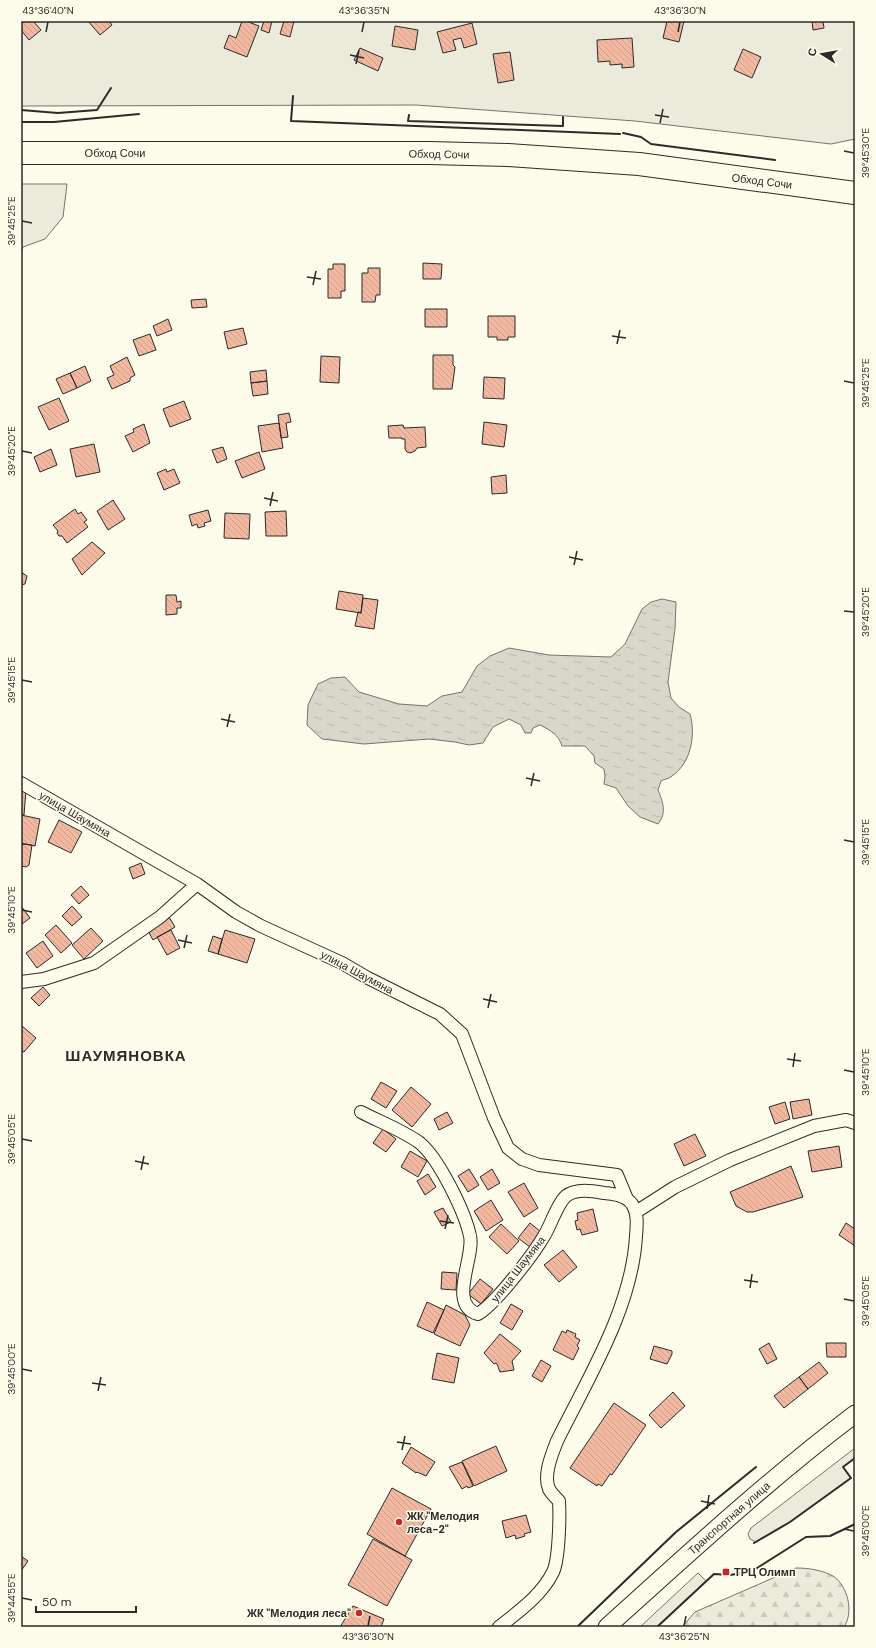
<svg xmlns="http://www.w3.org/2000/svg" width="876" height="1648" font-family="'DM Sans',sans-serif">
<defs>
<pattern id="forest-firs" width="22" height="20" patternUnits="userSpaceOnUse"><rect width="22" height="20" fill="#ecebdb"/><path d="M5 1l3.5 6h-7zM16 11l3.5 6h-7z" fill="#cbcabc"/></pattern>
<pattern id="water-ripples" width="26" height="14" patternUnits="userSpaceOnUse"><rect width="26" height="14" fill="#d8d7c9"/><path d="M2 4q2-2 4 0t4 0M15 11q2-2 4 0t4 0" fill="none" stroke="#bab9ad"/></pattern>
<pattern id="building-back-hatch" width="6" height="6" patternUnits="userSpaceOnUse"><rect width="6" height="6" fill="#f2b8a0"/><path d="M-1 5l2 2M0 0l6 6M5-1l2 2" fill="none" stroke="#d09e8a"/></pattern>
</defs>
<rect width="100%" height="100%" fill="#fdfbea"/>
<path fill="#ecebdb" stroke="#74746e" d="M21,21H855V139L831,144L635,121L416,105L21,106Z
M21,184H67L63,217L45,239L23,247L21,251Z
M855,1448V1458L843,1467L851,1478L790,1522L756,1542L750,1539L748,1534L751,1528Z
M698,1573L706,1581L657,1627H640Z"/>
<path fill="url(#forest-firs)" stroke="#74746e" d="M796,1568C808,1568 822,1570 833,1576C848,1586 854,1612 844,1627H682L695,1612Z"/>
<path fill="url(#water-ripples)" stroke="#74746e" d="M662,599L676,602L675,629L668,682L671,698L679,707L690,714C696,735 691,763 672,776C669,779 664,779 661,781L658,790C663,802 667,813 658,824L640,817L628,806L616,788L604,784L605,776L604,769L595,763L594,756L585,746H562C559,735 550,730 540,725L533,728L531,733H525L521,725L509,719L493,727L483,743L469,745L455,742L429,739L364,744L322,739L307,725L308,705L318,684L331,678L345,677L359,692L399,704L427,706L442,696L462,692L477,666L490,656L509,648L549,655L611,657L625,644L642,609L651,602Z"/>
<path fill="url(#building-back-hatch)" stroke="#2b2b2b" d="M24,21H33L41,30L29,40L21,30V23Z
M88,21H109L112,25L100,35Z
M242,21H246L259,26L247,57L224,48L229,35L236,38Z
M264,21H272L269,33L261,30Z
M284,21H294L290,37L280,34Z
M667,21H684L679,42L663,38Z
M812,21H823L824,28L813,30Z
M472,23L477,44L464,48L461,38L453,40L456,50L443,53L437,32Z
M395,26L418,30L415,50L392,46Z
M632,38L634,67L622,68V64L610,65V61L598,62L597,40Z
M360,48L383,58L378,71L354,60Z
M743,49L761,57L752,78L734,70Z
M510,52L514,80L498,83L493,54Z
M423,263L442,264L441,279H423Z
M333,264H345V291H341V298H328V269H333Z
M368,268H380V295H376L375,302H362V273H368Z
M206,299L207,307L192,308L191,300Z
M425,309H447V327H425Z
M488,316H515V337H508V340H497V337H488Z
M168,319L172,330L157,336L153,326Z
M243,328L247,344L228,349L224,332Z
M150,334L156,350L139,356L133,340Z
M433,355H453V365L455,367L452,389H433Z
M321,356L340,357L339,383L320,382Z
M127,357L135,375L130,378V381L112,389L107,378L114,375L110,366Z
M85,366L91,381L77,388L70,373Z
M266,370L267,381L251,383L250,372Z
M70,373L77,388L63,394L56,379Z
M484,377L505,378L504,399L483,398Z
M267,381L268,394L253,396L251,383Z
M59,398L69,421L49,430L38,407Z
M184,401L191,419L170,427L163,409Z
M289,413L291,422L286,423L288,437L281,438L278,415Z
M484,422L507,425L504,447L482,444Z
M279,423L283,448L262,452L258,426Z
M144,424L150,443L133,452L125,436L134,432L133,429Z
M403,425L404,428L425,427L426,447L417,448L415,451L410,453L407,452L405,449V439H402V438H389L388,426Z
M94,444L100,472L76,477L70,449Z
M223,447L227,459L217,463L212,450Z
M51,449L57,465L40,472L34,457Z
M259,452L265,469L242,478L235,461Z
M166,469L167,472L174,469L180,483L164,490L157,473Z
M506,475L507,493L492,494L491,477Z
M113,500L125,519L108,530L97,511Z
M75,509L78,514L81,512L87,520L84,522L88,527L67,543L62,536H59L57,533L58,531L53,525Z
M208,510L211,521L204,523L205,526L198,528L197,524L192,526L189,515Z
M286,511L287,536H266L265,512Z
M225,513L250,514L249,539L224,538Z
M92,542L105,553L82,575L72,559Z
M21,572L27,576L25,584L21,585Z
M339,591L363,595L361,613L336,609Z
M166,595H176L177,602L181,601V608H177V614L166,615Z
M363,598L378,600L374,629L355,626L358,612L361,613Z
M21,789L26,790L24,815H21Z
M21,815L40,819L35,846L21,843Z
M59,820L82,832L71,853L48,842Z
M21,844L32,845L29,865L26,867L21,866Z
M141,863L145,874L133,879L129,868Z
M81,886L89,895L79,904L71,895Z
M72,906L82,917L72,926L62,916Z
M22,907L30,918L22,924L21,908Z
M169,917L175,927L153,940L147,929Z
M56,925L72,943L61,953L45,935Z
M91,928L103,941L84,959L72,945Z
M171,930L180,948L167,955L157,937Z
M225,930L255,939L247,963L218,954Z
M213,936L222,939L218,954L208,951Z
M43,941L53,956L37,968L26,953Z
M43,987L50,995L39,1006L31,998Z
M22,1026L36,1038L24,1052L21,1051V1027Z
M381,1082L397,1091L386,1108L371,1099Z
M411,1087L431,1104L412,1127L392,1110Z
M809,1099L812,1115L793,1119L790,1102Z
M785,1102L790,1119L775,1124L769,1107Z
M447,1112L453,1123L439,1130L434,1119Z
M383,1129L396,1139L386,1152L373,1143Z
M695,1134L706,1156L684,1166L674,1144Z
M839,1146L842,1167L812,1172L808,1151Z
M410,1151L427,1161L418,1177L401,1167Z
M791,1166L803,1197L753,1212H747L736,1206L730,1192Z
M469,1169L479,1185L468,1192L458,1176Z
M492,1169L500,1183L488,1190L480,1177Z
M428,1174L436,1187L425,1195L417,1181Z
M524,1183L538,1208L524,1217L508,1192Z
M491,1200L503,1220L486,1231L474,1211Z
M443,1208L451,1222L442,1226L434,1212Z
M593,1209L598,1231L582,1235L580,1229L577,1230L575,1221L578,1220L577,1213Z
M530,1223L541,1232L530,1247L518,1238Z
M846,1223L855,1229V1246L839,1235Z
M501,1224L519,1241L507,1254L489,1237Z
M563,1250L577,1267L559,1282L544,1265Z
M442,1272L457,1273L456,1290L441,1289Z
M480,1279L493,1289L481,1304L468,1294Z
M427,1302L444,1310L433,1333L417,1326Z
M511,1304L523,1311L512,1330L500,1323Z
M446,1305L465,1315L470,1325L460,1346L434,1334Z
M567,1330L576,1334L575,1337L580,1340L577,1346L579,1348L573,1360L553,1350L562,1331L566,1333Z
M500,1334L521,1351L512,1361L514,1370L500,1372L497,1364L496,1363L494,1364L484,1353Z
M769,1343L777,1359L767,1364L759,1349Z
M826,1343H846V1357H827Z
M654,1346L672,1351V1354L667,1364L650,1359Z
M437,1353L459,1358L454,1383L432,1379Z
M541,1360L551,1366L542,1382L532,1376Z
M819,1362L828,1373L808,1389L799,1377Z
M799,1377L808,1389L784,1408L774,1396Z
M673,1392L685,1406L661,1428L649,1415Z
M614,1403L646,1425L612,1475L610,1474L602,1486L598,1484L597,1486L570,1468Z
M496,1446L507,1471L474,1486L462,1461Z
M411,1447L435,1462L426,1476L417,1472L416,1473L402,1463Z
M462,1462L473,1486L468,1488L467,1486L462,1489L449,1467Z
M392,1488L431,1509L405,1556L367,1534Z
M526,1515L531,1532L524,1534L525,1536L516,1539L515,1535L506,1538L502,1521Z
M373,1539L412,1560L387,1606L348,1585Z
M21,1556L28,1561L21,1571Z
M353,1606L384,1619L381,1627H340Z"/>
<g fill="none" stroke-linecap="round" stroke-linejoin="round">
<defs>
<path id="street" d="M21,783L197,884L236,912L261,926L342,963L366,977L440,1014L462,1034L494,1118L508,1148L522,1159L539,1165L617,1175L627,1199
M21,982L44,979L94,963L160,917L197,884
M361,1112C380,1122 402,1130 420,1143C439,1159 465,1212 470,1236C475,1257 447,1305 478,1314C496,1303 533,1255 544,1236C551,1225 557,1204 566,1196C576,1188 593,1191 604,1193C614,1194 625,1195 632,1204C638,1213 637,1225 636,1236C632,1308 588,1378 557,1441C552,1454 543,1475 549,1489C551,1493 556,1498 559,1501C560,1517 559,1560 553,1572C542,1595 518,1612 499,1627
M636,1212L675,1187L730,1160L814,1126L846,1120L855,1123"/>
<path id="secondary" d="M607,1627C688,1554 768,1480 855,1414"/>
<path id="highway" d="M21,153H429L508,155L639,164L855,193"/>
</defs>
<use href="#street" stroke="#2b2b2b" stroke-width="14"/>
<use href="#secondary" stroke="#2b2b2b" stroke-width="19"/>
<use href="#highway" stroke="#2b2b2b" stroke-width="24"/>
<use href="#street" stroke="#fdfbea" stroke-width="12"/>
<use href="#secondary" stroke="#fdfbea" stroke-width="17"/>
<use href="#highway" stroke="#fdfbea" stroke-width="22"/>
<path stroke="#2b2b2b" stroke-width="2" d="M293,96L291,121L620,134
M21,110L58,113L97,110L111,88
M409,115L408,121L563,126V117
M21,122H54L139,114
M623,133L641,137L651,144L775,160
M754,1543L790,1522L851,1478L843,1467L855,1458
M577,1627L676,1532L756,1467
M657,1627L714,1574L730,1575L743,1573L757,1568L806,1537L830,1536L855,1524"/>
</g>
<path fill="none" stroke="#2b2b2b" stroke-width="1.5" d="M46,32L48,22M362,32L364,22M678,32L680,22M350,55L364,58M356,64L359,50M655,115L669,117M660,123L663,109M844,151L854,153M22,221L32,223M307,277L321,279M313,285L316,271M612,336L626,338M617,344L620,330M844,381L854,383M22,451L32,453M264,498L278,501M270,506L273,492M569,557L583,560M574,565L577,551M844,611L854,612M22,680L32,682M221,719L235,722M227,727L230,714M526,778L540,781M531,786L534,773M844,840L854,842M22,910L32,912M178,940L192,943M184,948L187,935M483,999L497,1002M488,1008L491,994M787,1059L801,1061M793,1067L795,1053M844,1070L854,1072M22,1139L32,1141M135,1161L149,1164M141,1170L144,1156M440,1221L454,1223M445,1229L448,1215M744,1280L758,1282M750,1288L752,1274M844,1299L854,1301M22,1369L32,1371M92,1383L106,1385M98,1391L101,1377M397,1442L411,1444M402,1450L405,1436M701,1501L715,1504M707,1509L709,1495M844,1529L854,1531M22,1598L32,1600M368,1626L370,1616M684,1626L686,1616"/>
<g fill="#c62828" stroke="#fdfbea" stroke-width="1.5">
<circle cx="399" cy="1522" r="4"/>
<rect x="722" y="1568" width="8" height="8" rx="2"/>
<circle cx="359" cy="1613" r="4"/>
</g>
<g text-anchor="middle" stroke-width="3" stroke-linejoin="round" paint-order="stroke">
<g font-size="11" fill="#2b2b2b" stroke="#fdfbea">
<text x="115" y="157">Обход Сочи</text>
<text transform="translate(439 154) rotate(1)" y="4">Обход Сочи</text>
<text transform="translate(762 181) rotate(7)" y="4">Обход Сочи</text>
<text transform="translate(75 814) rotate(30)" y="4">улица Шаумяна</text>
<text transform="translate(357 972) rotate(28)" y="4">улица Шаумяна</text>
<text transform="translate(518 1269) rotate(-52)" y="4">улица Шаумяна</text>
<text transform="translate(729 1518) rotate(-41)" y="4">Транспортная улица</text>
</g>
<g font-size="11" font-weight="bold" fill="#2b2b2b" stroke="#fdfbea" text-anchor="start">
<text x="407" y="1520">ЖК "Мелодия<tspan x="407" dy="13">леса-2"</tspan></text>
<text x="734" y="1576">ТРЦ Олимп</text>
<text x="351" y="1617" text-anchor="end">ЖК "Мелодия леса"</text>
</g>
<g font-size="15" font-weight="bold" letter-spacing="1" fill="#2b2b2b" stroke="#fdfbea">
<text x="126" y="1061">ШАУМЯНОВКА</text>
</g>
</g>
<rect width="876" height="1648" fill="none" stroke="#fdfbea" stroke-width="44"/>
<g transform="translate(822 54) rotate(281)" stroke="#fdfbea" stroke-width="3" paint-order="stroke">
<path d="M0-3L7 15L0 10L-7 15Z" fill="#2b2b2b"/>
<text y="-6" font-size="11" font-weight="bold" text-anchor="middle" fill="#2b2b2b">С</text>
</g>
<path d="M36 1606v6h100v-6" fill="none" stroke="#2b2b2b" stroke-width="2"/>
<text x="42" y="1606" font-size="12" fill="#2b2b2b" stroke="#fdfbea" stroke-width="3" paint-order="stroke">50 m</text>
<rect x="22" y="22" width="832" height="1604" fill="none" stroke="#2b2b2b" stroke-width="1.5"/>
<g font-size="10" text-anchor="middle" fill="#2b2b2b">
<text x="48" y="14">43°36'40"N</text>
<text x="364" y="14">43°36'35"N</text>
<text x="680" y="14">43°36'30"N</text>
<text transform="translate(865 153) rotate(-90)" y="4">39°45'30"E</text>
<text transform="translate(11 221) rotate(-90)" y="4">39°45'25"E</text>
<text transform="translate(865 383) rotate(-90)" y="4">39°45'25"E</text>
<text transform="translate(11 451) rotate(-90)" y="4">39°45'20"E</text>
<text transform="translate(865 612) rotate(-90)" y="4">39°45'20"E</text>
<text transform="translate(11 680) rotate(-90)" y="4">39°45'15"E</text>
<text transform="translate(865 842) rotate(-90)" y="4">39°45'15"E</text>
<text transform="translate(11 910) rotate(-90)" y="4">39°45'10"E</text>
<text transform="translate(865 1072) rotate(-90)" y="4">39°45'10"E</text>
<text transform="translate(11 1139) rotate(-90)" y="4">39°45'05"E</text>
<text transform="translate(865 1301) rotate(-90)" y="4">39°45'05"E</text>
<text transform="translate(11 1369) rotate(-90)" y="4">39°45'00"E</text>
<text transform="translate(865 1531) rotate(-90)" y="4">39°45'00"E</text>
<text transform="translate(11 1598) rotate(-90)" y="4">39°44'55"E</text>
<text x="368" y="1640">43°36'30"N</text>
<text x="684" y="1640">43°36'25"N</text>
</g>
</svg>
